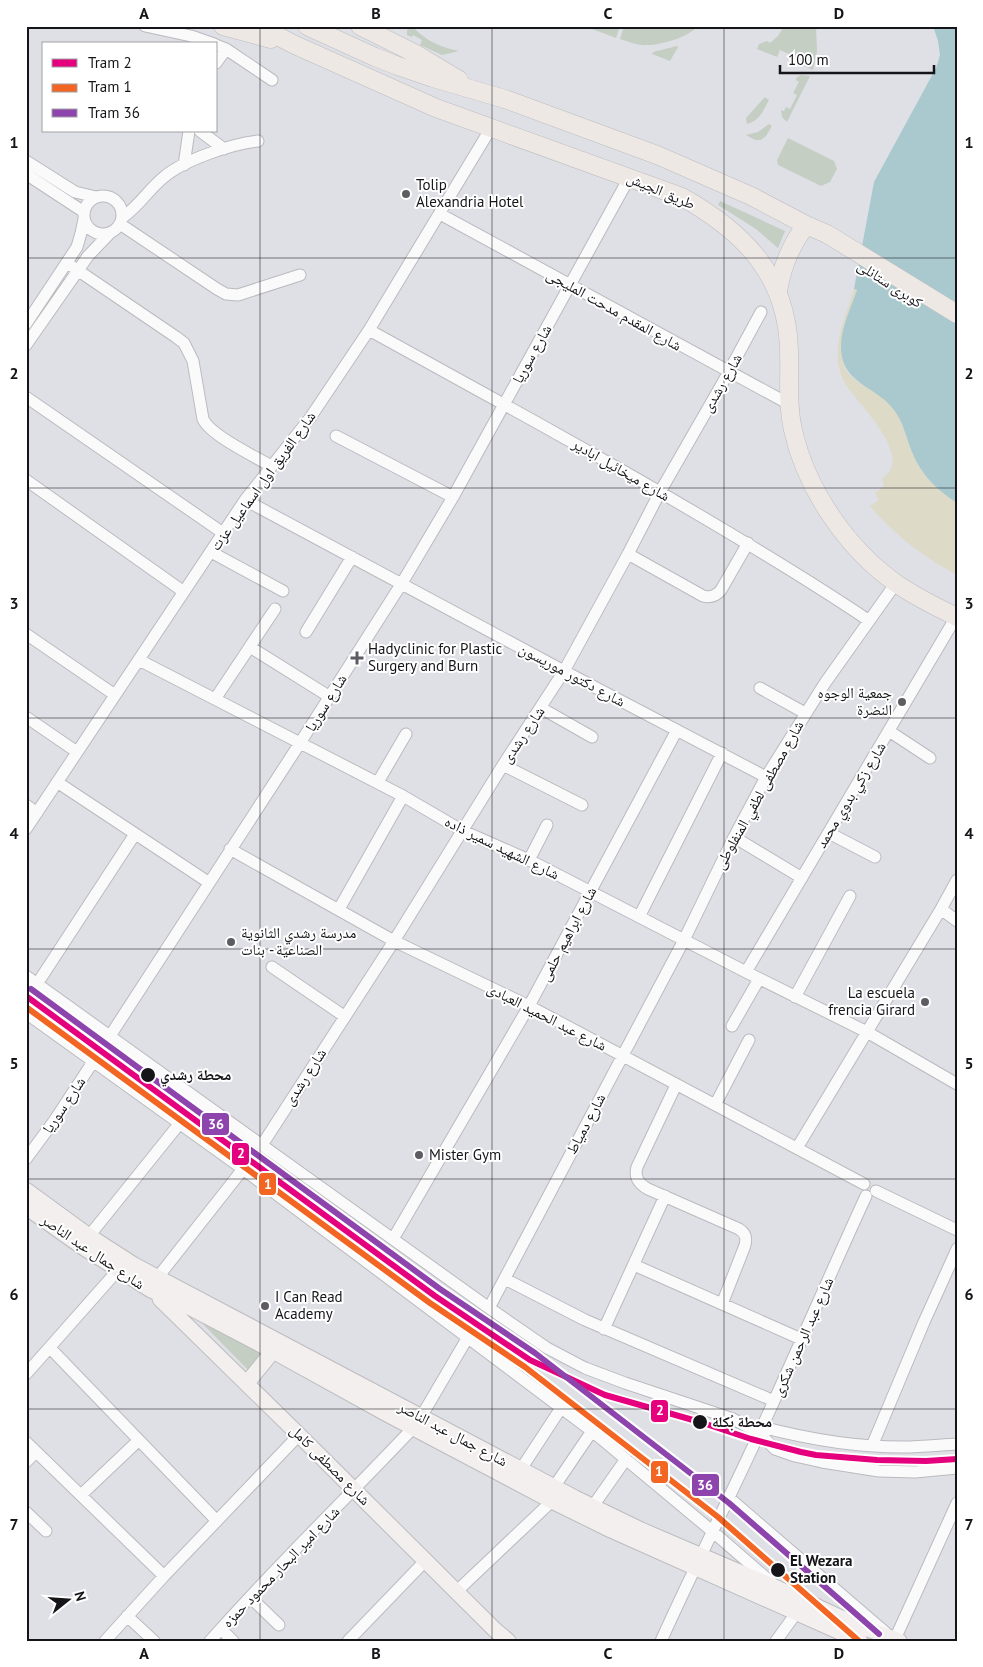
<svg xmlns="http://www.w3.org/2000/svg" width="983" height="1667" font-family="'PT Sans','Noto Naskh Arabic',sans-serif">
<rect width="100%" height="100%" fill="#dfe0e6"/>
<path fill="#c4cec3" d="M584,26H620L616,38Z
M624,26H644L648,29L653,26H697C691,37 660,45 648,45C639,46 629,42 620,39Z
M784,26H816L817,51L813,70L787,59L789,54L780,50L777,57L757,49L759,44L767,41L770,43L778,36Z
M413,27C426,41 440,47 459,51L442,55L420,45L422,40L413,35L412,37L407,35V30Z
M677,46L678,47L670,61L652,54L653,52Z
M801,75L810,76L787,122L782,117L781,110L784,111L786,107L790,109L797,95L793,93L799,82L796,80V78Z
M765,97L769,100C763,111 760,120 747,124L746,118Z
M769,124L772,126L766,136L761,140H755L746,135L758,132Z
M788,138L834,161L837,169L830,182L821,186L778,165L777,160Z
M720,201L785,231L778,248L756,229L718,205Z
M199,1320L265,1350L251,1373Z"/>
<path fill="#dedac8" d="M854,289L857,290L842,340C841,349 841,361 846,370C856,385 876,390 889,403C902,417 905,434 912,452C920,474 937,490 957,503V575C923,557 895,535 870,506L879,500L875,493L884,486L882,478C916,458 858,404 846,385C843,380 840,373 839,367C833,341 847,313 854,289Z"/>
<path fill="#a9c9cf" d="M933,26H957V503C937,490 921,475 912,452C906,438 904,423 894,410C879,389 847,384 842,357C837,336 850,310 857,290L854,289L874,182L936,68L940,55L938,41Z"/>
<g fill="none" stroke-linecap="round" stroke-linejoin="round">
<defs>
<path id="minor" d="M145,26L191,36L214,44
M216,45L226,49L272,80
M216,63L226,49
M200,131L224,149
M26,161L75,192L96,197
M184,165L189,131
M26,174L84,212
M84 215a19 19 0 1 1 38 0a19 19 0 1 1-38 0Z
M440,214L789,404
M122,218C140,205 148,190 164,177C184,160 231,144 258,141
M120,224L217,289L226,294L238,295L300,275
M67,263L176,337L184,343L193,361L203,419C210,435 254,456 271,466
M26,324L77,247L81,233L84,219
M369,330C455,377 540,424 625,472C707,519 789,567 868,620
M26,345L88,256L110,233
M26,397L223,533
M336,436L453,497
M26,480L184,592
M245,500L564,671L766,777
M211,552L283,591
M628,554L703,596C711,598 716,596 721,590L748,543
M306,632L352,557
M26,634L115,695
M250,647L330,697
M139,660L403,796L463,831L529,860L746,972L867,1032L957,1084
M760,688L805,713
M215,699L275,609
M541,708L592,737
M26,717L77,752
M889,731L930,758
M503,765L582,805
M57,782L208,882
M378,782L406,734
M26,805L37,813
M26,829L245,500L310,418L369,330L491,128
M829,833L875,857
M734,837L802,878
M230,849L394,941L529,1006L864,1184
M529,860L547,825
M339,909L403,796
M941,909L957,921
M639,917L722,753
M272,967L344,1016
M746,972L956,617
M26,976L489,1308L547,1348L585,1368L625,1383L733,1419L759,1433L775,1449L795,1456L822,1462L879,1471L915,1472L957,1468
M37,984L135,834
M795,997L850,896
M26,1013L243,1169L592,1431L712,1531L772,1583
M732,1026L759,979
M676,1085L637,1167C634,1178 639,1184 648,1189L739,1229C747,1234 747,1240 744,1248L722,1304
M715,1105L749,1040
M262,1145L394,941L503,765L564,671L628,554L660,492L722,384L761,312
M797,1148L941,909L957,880
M26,1159L54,1121L110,1036L300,743L402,583L453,497L629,178
M876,1191L957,1230
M89,1236L180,1123
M393,1239L529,1006L677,730
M634,1265L801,1339
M158,1277L243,1169
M505,1279L585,1320L774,1401
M489,1308L684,940L734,837L766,777L825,683L896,583
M604,1329L665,1196
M50,1348L217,1521
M26,1374L118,1270
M421,1417L468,1337
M762,1427C808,1439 855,1447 903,1447C921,1447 939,1445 957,1444
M26,1442L164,1576
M872,1446L924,1322L957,1249
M26,1462L36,1452
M521,1469L561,1408
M554,1487L592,1431
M81,1495L139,1440
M728,1497L886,1633
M593,1506L626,1459
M26,1512L46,1531
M457,1591L552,1501
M250,1597L279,1625
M127,1616L154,1641
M221,1629L233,1641
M895,1639L957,1503
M105,1641L164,1576L299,1435
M210,1641C275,1567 346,1499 413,1428
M348,1641L426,1560
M661,1641C694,1568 730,1497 763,1425C798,1349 831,1272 866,1196
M776,1641L797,1612"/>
<path id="major" d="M26,1190L89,1236L134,1265L575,1498L641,1530L779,1589L850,1622L899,1641
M26,1207L81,1246L151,1290L193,1309L273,1351L387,1414L552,1501L611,1530L860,1641
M160,1299L299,1435L495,1630L508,1641
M247,1383L273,1351L278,1342"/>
<path id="highway" d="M223,26L271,39
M258,26L295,45L436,108L682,197C744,232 787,275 789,350C790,377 787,403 793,430C806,489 847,549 897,584C916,597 936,607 957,617
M307,26L375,57L398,66L433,78L505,99L657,155L751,196L806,225L827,234L957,314
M360,26L414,53L459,80
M778,291C782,266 790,246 806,225"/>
</defs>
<use href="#minor" stroke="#bababf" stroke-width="13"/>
<use href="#major" stroke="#bcbcbf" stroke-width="17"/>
<use href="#highway" stroke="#bcbcbf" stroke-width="19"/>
<use href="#minor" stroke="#fafafb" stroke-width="11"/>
<use href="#major" stroke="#f3efee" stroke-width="15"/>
<use href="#highway" stroke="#eee8e5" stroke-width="18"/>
<defs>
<path id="tram-1" d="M26,996L435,1296L530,1360L605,1395L700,1422L751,1439L801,1452L816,1455L877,1460L926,1461L957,1459"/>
<path id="tram-2" d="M26,1007L430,1303L525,1367L718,1517L859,1641"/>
<path id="tram-3" d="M31,989L440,1289L535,1353L729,1503L879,1634"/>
</defs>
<use href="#tram-1" stroke="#fff" stroke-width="10"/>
<use href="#tram-2" stroke="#fff" stroke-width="10"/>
<use href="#tram-3" stroke="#fff" stroke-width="10"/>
<use href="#tram-1" stroke="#e5007d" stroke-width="6"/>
<use href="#tram-2" stroke="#f26522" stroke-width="6"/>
<use href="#tram-3" stroke="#8e44ad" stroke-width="6"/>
</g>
<path fill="none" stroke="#151519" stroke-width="1" stroke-opacity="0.55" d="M260,26V1641M492,26V1641M724,26V1641M26,258H957M26,488H957M26,718H957M26,949H957M26,1179H957M26,1409H957"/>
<g fill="#5c5c61" stroke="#fff" stroke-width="2">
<circle cx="406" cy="194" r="5"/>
<path d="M354.5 650.5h5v5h5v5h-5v5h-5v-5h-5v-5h5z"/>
<circle cx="902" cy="702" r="5"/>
<circle cx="231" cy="942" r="5"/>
<circle cx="925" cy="1002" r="5"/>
<circle cx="419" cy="1155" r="5"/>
<circle cx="265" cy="1306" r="5"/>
</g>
<g fill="#151519" stroke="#fff" stroke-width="2">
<circle cx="148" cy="1075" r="8"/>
<circle cx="700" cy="1422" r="8"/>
<circle cx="778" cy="1570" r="8"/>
</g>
<g text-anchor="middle" stroke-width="4" stroke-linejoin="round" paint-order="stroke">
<g font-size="15" fill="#151519" stroke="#fff" text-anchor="start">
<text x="416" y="190">Tolip<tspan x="416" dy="17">Alexandria Hotel</tspan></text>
<text x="368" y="654">Hadyclinic for Plastic<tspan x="368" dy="17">Surgery and Burn</tspan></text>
<text x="892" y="698" text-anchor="end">جمعية الوجوه<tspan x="892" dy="17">النضرة</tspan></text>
<text x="241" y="938">مدرسة رشدي الثانوية<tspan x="241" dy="17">الصناعية - بنات</tspan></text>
<text x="915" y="998" text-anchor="end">La escuela<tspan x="915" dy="17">frencia Girard</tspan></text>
<text x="429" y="1160">Mister Gym</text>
<text x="275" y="1302">I Can Read<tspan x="275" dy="17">Academy</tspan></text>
</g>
<g font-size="15" fill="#151519" stroke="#fff">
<text transform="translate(661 191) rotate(23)" y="5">طريق الجيش</text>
<text transform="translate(890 284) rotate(33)" y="5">كوبرى ستانلى</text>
<text transform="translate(614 310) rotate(29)" y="5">شارع المقدم مدحت المليجى</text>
<text transform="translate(532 354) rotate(-61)" y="5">شارع سوريا</text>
<text transform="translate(722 383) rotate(-60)" y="5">شارع رشدى</text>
<text transform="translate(621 470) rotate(30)" y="5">شارع ميخائيل ابادير</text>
<text transform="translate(263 481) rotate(-54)" y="5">شارع الفريق اول اسماعيل عزت</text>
<text transform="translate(572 675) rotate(28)" y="5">شارع دكتور موريسون</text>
<text transform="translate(326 703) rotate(-58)" y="5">شارع سوريا</text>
<text transform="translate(523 735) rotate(-56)" y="5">شارع رشدى</text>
<text transform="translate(759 795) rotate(-61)" y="5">شارع مصطفى لطفي المنفلوطى</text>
<text transform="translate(851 795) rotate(-59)" y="5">شارع زكي بدوي محمد</text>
<text transform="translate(502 848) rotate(26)" y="5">شارع الشهيد سمير ذاده</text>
<text transform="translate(568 934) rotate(-62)" y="5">شارع ابراهيم حلمى</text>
<text transform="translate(547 1017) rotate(27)" y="5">شارع عبد الحميد العبادى</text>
<text transform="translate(305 1077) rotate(-57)" y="5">شارع رشدى</text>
<text transform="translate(64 1105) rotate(-56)" y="5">شارع سوريا</text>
<text transform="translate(586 1124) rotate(-62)" y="5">شارع دمياط</text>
<text transform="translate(93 1252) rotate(34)" y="5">شارع جمال عبد الناصر</text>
<text transform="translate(803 1337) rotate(-66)" y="5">شارع عبد الرحمن شكرى</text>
<text transform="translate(453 1434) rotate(28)" y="5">شارع جمال عبد الناصر</text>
<text transform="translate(330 1465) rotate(45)" y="5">شارع مصطفى كامل</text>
<text transform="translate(281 1567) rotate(-46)" y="5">شارع امير البحار محمود حمزه</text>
</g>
<g font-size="15" font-weight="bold" fill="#151519" stroke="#fff" text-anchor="start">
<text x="160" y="1080">محطة رشدي</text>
<text x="712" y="1427">محطة بُكلة</text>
<text x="790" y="1566">El Wezara<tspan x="790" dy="17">Station</tspan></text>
</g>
</g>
<g stroke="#fff" stroke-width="2">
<rect x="201" y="1112" width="29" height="24" rx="5" fill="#8e44ad"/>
<rect x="231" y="1142" width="19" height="24" rx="5" fill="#e5007d"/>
<rect x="258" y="1172" width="19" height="24" rx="5" fill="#f26522"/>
<rect x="650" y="1399" width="19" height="24" rx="5" fill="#e5007d"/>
<rect x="650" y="1460" width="19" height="24" rx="5" fill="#f26522"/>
<rect x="691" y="1473" width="29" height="24" rx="5" fill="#8e44ad"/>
</g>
<g font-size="14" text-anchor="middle" font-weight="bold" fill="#fff">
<text x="216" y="1129">36</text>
<text x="241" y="1158">2</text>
<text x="268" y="1189">1</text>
<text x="660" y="1415">2</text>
<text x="659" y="1476">1</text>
<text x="705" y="1490">36</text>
</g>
<rect width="983" height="1667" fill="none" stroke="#ffffff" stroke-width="55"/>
<rect x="42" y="42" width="175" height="90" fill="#ffffff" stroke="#a1a1a3"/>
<rect x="52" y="59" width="25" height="8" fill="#e5007d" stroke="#a1a1a3"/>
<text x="88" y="68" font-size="15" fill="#151519">Tram 2</text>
<rect x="52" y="84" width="25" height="8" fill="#f26522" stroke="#a1a1a3"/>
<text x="88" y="92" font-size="15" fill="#151519">Tram 1</text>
<rect x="52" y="109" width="25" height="8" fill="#8e44ad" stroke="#a1a1a3"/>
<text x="88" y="118" font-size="15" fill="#151519">Tram 36</text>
<g transform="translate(68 1600) rotate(73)" stroke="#ffffff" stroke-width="4" paint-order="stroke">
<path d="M0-4L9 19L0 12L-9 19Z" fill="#151519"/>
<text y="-8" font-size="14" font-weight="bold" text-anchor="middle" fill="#151519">N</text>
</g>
<path d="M780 65v8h154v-8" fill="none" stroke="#151519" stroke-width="2.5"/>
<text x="788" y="65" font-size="15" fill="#151519" stroke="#ffffff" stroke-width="4" paint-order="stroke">100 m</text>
<rect x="28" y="28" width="928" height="1612" fill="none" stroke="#151519" stroke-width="2"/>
<g font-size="16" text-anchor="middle" font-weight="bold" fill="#151519">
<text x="144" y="19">A</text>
<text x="376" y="19">B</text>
<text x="608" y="19">C</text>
<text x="839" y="19">D</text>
<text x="14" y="148">1</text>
<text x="969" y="148">1</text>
<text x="14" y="379">2</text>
<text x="969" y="379">2</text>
<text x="14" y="609">3</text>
<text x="969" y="609">3</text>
<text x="14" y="839">4</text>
<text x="969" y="839">4</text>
<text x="14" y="1069">5</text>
<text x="969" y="1069">5</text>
<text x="14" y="1300">6</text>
<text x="969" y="1300">6</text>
<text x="14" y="1530">7</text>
<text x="969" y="1530">7</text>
<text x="144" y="1659">A</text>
<text x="376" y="1659">B</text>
<text x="608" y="1659">C</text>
<text x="839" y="1659">D</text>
</g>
</svg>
